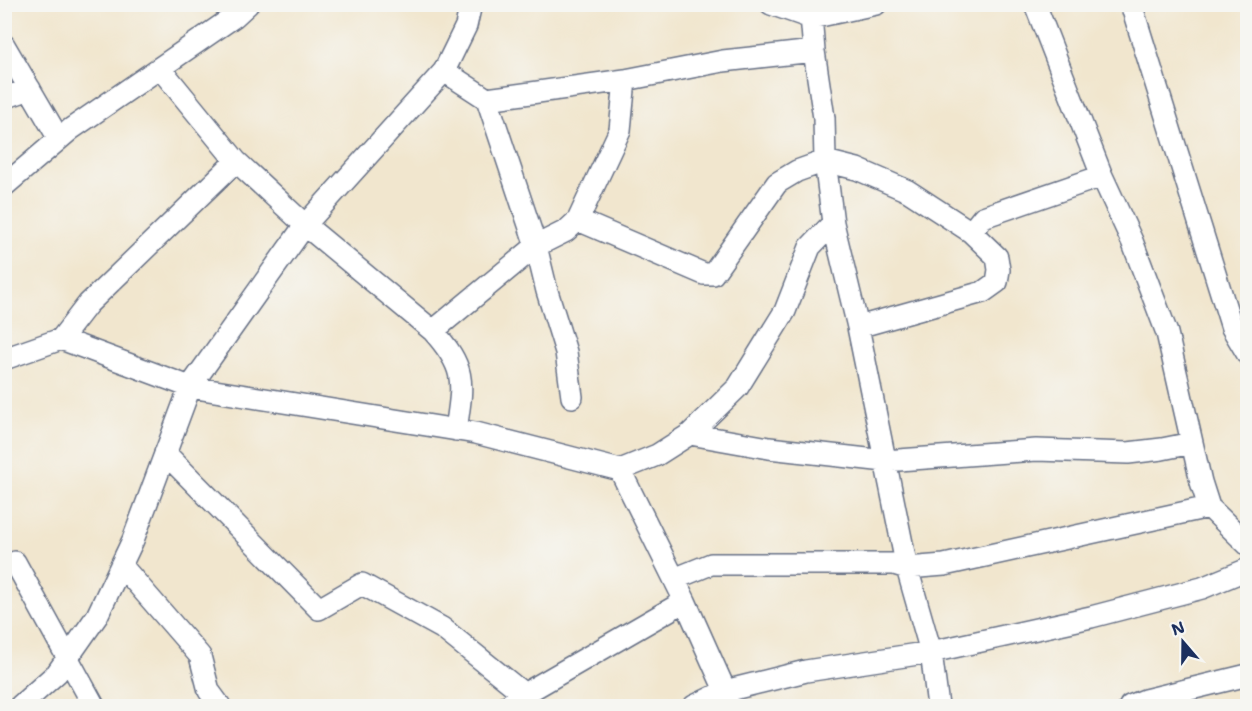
<svg xmlns="http://www.w3.org/2000/svg" width="1252" height="711" font-family="'Shantell Sans',sans-serif">
<rect width="100%" height="100%" fill="#f6f6f2"/>
<filter id="ink" filterUnits="userSpaceOnUse"><feTurbulence type="fractalNoise" baseFrequency=".0167" numOctaves="2"/><feDisplacementMap in="SourceGraphic" scale="12" xChannelSelector="R" yChannelSelector="G"/><feConvolveMatrix kernelMatrix="1 2 1 2 8 2 1 2 1" color-interpolation-filters="sRGB"/></filter>
<filter id="wash" filterUnits="userSpaceOnUse"><feTurbulence type="fractalNoise" baseFrequency=".008" numOctaves="4" result="noise"/><feDisplacementMap in="SourceGraphic" scale="24" xChannelSelector="R" yChannelSelector="G"/><feGaussianBlur stdDeviation="1.35" result="paint"/><feColorMatrix in="noise" values="0 0 0 0 0 0 0 0 0 0 0 0 0 0 0 0 0 1.4 0 .05"/><feComposite in="paint" operator="in"/></filter>
<g filter="url(#wash)">
<rect width="100%" height="100%" fill="#f1e6ce"/>
</g>
<g filter="url(#ink)">
<g fill="none" stroke-linecap="round" stroke-linejoin="round">
<defs>
<path id="minor" d="M771,4L811,18L876,4
M810,4L814,51L824,118L825,161L833,223L858,327L907,568L931,652L938,706
M1035,4L1102,176
M1131,4L1232,328L1248,355
M4,45L59,139
M160,68L236,161L305,225L433,331L536,246L566,231L578,220L620,130L625,80L723,61L814,51
M444,71L487,99L625,80
M4,98L30,89
M487,99L536,246L547,291L566,352L572,397
M4,186L71,129L235,16L248,4
M578,220L704,274H713L777,183L797,171L825,161L857,169L908,191L971,232L997,257L999,270L997,282L983,292L858,327
M971,232L983,217L1102,176L1132,241L1167,333L1201,482L1209,507L1248,545
M433,331C467,369 463,382 456,430
M61,339L88,304L236,161
M4,359L61,339L190,387L476,433L620,470L685,601L732,706
M690,434L769,448L885,461L1036,450L1128,453L1162,449L1192,443
M165,453L319,609L362,584L442,628L524,694L507,706
M620,470L657,455L690,434L738,387L785,311L810,247L833,223
M15,562L94,706
M121,565L200,656L209,691L220,706
M674,579L711,564H894L907,568L944,565L1209,507
M524,694L685,601
M20,706L57,673L97,616L133,540L190,387L305,225L444,71L466,26L471,4
M694,706L725,691L806,671L931,652L1091,617L1202,588L1248,569
M1130,706L1145,700L1248,675"/>
</defs>
<use href="#minor" stroke="#666f85" stroke-width="24"/>
<use href="#minor" stroke="#fff" stroke-width="21"/>
</g>
</g>
<rect width="1252" height="711" fill="none" stroke="#f6f6f2" stroke-width="24"/>
<g transform="translate(1183 642) rotate(340)" stroke="#f6f6f2" stroke-width="4.5" paint-order="stroke">
<path d="M0-4.5L10 22L0 15L-10 22Z" fill="#1b2f5e"/>
<text y="-9" font-size="16" font-weight="bold" text-anchor="middle" fill="#1b2f5e">N</text>
</g>
</svg>
